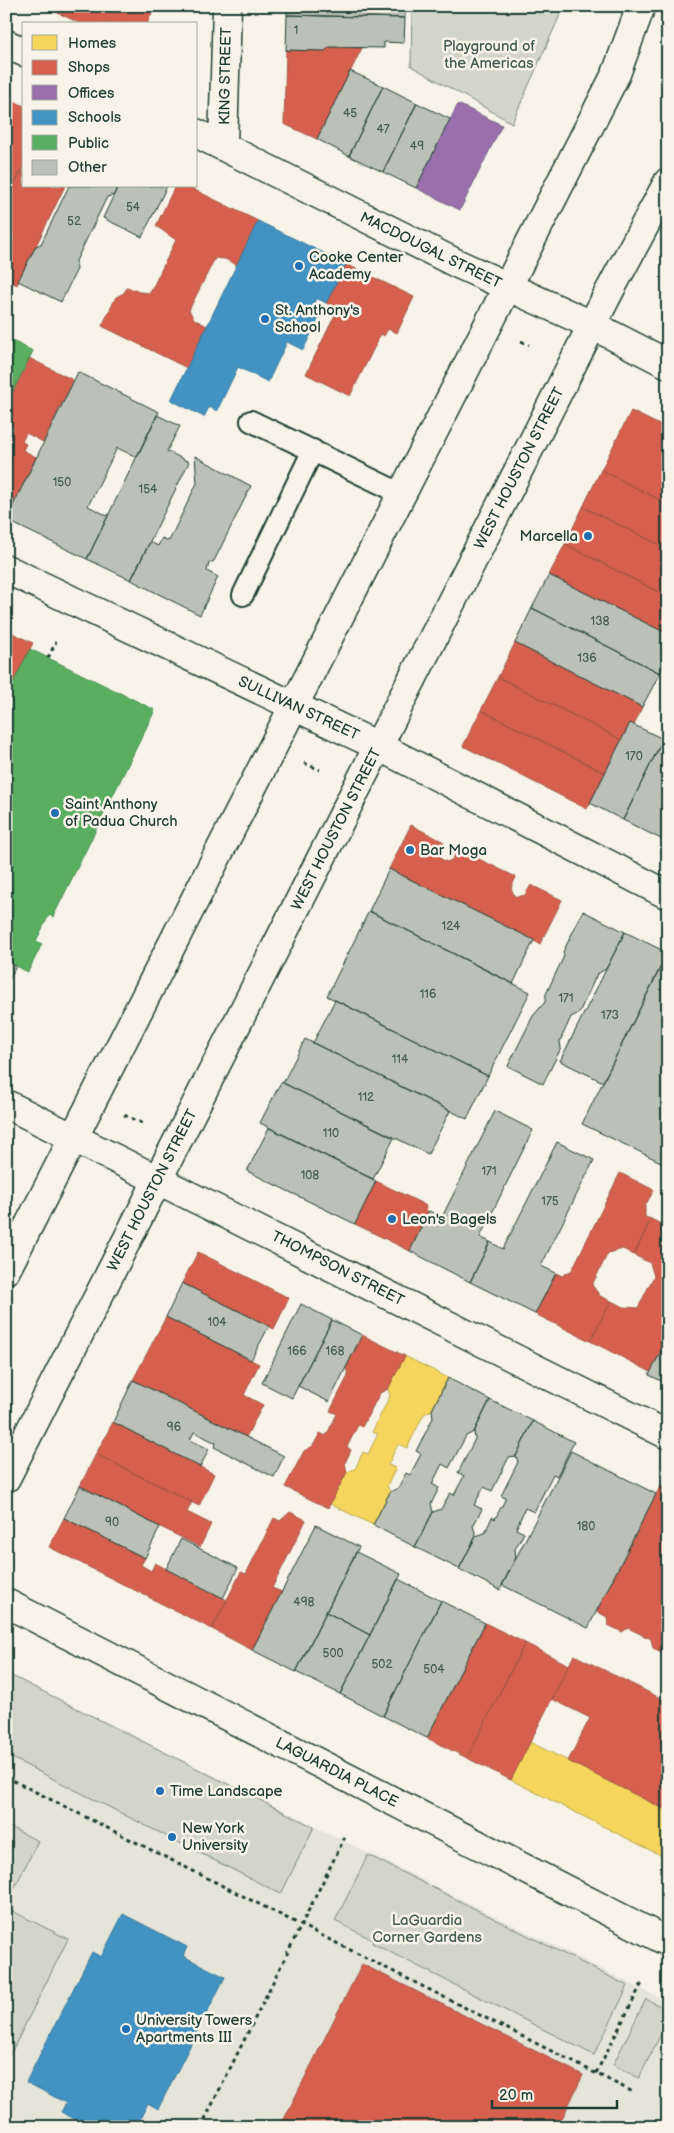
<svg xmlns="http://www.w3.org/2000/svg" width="674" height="2133" font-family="'Balsamiq Sans',sans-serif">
<rect width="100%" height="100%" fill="#f7f3e8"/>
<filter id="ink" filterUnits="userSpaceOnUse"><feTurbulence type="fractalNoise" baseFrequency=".02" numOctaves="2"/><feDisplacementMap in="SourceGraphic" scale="10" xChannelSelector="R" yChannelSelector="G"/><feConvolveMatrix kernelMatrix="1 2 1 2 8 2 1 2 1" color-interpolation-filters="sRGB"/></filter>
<g filter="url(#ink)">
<path fill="#e5e4d9" d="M6,1673L668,2002V2127H6Z"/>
<path fill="#d3d5ca" stroke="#79897f" d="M412,6H564L512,123L411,66Z
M6,1673L314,1827L281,1894L6,1755Z
M6,1825L38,1841L6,1905Z
M368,1855L628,1986L594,2055L372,1943L373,1940L335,1921Z
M6,1908L68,1939L6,2063Z
M646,1999L668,2010V2020L639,2078L613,2065Z"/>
<path fill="#f6d55c" stroke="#b6a750" d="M405,1356L448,1378L432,1410L424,1414L407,1448L398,1444L388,1465L396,1468L387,1486L390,1492L373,1525L330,1504L347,1472L355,1469L363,1452L368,1454L378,1434L372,1432L390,1396L388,1389Z
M530,1742L668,1811V1859L511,1780Z"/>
<path fill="#d6604d" stroke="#9f5646" d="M44,6H155L147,24H81Z
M329,47L362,48L317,139L284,124L286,50L325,51Z
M10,99L24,106V165L6,201V107Z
M23,168L24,186H65L17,285L6,279V246L15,238L6,234V201Z
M175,186H187L258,221L237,265L225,259L215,258L189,310L194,319L207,326L187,368L102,326L116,297L124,293L127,287L139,292L150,293L176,240L156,226Z
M346,264L414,297L397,333L388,329L384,336L381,334L350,396L306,374L334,317L336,308L326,303Z
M29,358L73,380L43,442L26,433L22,442L26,444L23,450L36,457L6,517V436L10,437L14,428L6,424V405Z
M631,411L668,429V504L601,470Z
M601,470L668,504V549L583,507Z
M583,507L668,549V597L565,544Z
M565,544L668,597V634L549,575Z
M6,630L33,643L9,691L6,690Z
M515,643L642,707L634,725L630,723L622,740L498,677Z
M498,677L622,740L605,773L481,710Z
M481,710L605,773L587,809L463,746Z
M411,825L444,842L439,852L441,859L447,862L453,859L458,849L516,877L511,888L514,895L517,897L525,895L531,885L562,900L540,944L389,869Z
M620,1173L654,1190L645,1206V1217L651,1219L634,1255L623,1249L608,1253L592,1285L600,1296L611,1301L590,1341L535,1314L556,1273L562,1276L572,1270Z
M376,1181L425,1205L428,1214L410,1251L355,1224Z
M651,1219L661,1224L668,1219V1304L662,1316V1327L668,1330V1338L651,1372L590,1341L611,1301L624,1307L638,1308L654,1276L650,1263L634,1255Z
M198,1252L289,1298L274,1329L182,1283Z
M166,1317L259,1364L244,1395L263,1405L246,1437L133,1380Z
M362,1335L405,1356L388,1389L380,1393L362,1427L358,1425L347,1447L351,1450L345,1463L347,1472L328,1508L285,1487L304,1451L313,1446L320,1433L326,1436L337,1414L330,1411L348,1376L346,1367Z
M113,1422L214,1474L199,1506L96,1454Z
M96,1454L192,1502L187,1512L211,1524L200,1547L80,1486Z
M661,1485L668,1488V1653L666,1654L653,1648L651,1639L628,1628L622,1632L608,1625L607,1617L596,1611Z
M290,1512L306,1520L272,1588L282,1592L252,1650L212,1629L241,1572L246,1574L274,1518L280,1521Z
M64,1518L145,1558L141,1565L151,1571L155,1563L227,1600L212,1629L49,1547Z
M485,1623L525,1643L467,1758L427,1738Z
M525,1643L569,1665L511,1780L467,1758Z
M574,1655L668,1702V1811L568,1761L590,1718L552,1699Z
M362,1964L583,2075L558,2127H280Z"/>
<path fill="#9970ab" stroke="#746187" d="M458,104L502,125L460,210L416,188Z"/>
<path fill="#4393c3" stroke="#387998" d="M258,221L346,264L326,303L316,298L312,308L322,312L303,350L287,342L268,382L238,367L217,411L209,407L204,417L171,400Z
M123,1914L187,1947L183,1956L225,1977L158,2109L148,2103L136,2127H90L61,2112L66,2103L26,2082L92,1952L101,1957Z"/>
<path fill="#5aae61" stroke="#488c54" d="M6,338L33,351L6,405Z
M30,649L155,710L53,917L49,915L36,941L42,944L28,972L6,961V697Z"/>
<path fill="#bbc1b6" stroke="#1f3d34" d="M287,6H405V18L287,15Z
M287,15L405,18L404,43L384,42V48L329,47L325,51L286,50Z
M350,71L383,86L349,156L317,139Z
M383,86L417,103L383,172L349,156Z
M417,103L450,119L416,188L383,172Z
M69,186H118L114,195L107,197L76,261L77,269L61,302L18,281L36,246L41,244Z
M118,186H167L142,237L103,218Z
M78,372L159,412L137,457L117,448L88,506L108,516L87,559L6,520Z
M157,415L180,426L167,451L189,462L131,580L87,559Z
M195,456L251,486L214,561L209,563L207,571L218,577L200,615L131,580L150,542L158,546L162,538L169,541L197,483Z
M549,575L668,634V657L660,673L532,608Z
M532,608L660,673L642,707L515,643Z
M630,723L663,739L623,820L590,803Z
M663,739L668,741V826L661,839L623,820Z
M389,869L534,940L513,984L369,911Z
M369,911L530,992L488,1076L327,996Z
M583,911L625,932L606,969L597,974L579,1013L571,1017L560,1041L561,1048L543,1084L508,1066L533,1016L545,1002L546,994L564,956L563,952Z
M625,932L668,953L603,1082L560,1061Z
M666,956L668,957L667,1165L582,1124Z
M6,961L16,966L6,987Z
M335,1000L488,1076L467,1119L313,1043Z
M305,1039L450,1111L428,1154L283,1083Z
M281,1082L394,1138L373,1179L260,1123Z
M495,1111L533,1130L480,1237L490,1242L470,1282L410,1251L429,1211L442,1217Z
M269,1128L376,1181L355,1224L247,1171Z
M557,1142L594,1160L541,1266L556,1273L535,1314L470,1282L490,1242L503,1249Z
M182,1283L269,1326L251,1360L166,1317Z
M301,1304L332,1320L292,1398L262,1383Z
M332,1320L362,1335L329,1402L298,1386Z
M668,1338V1384L649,1375Z
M448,1378L490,1400L474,1432L466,1436L449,1468L442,1464L432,1484L439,1488L431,1504L433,1512L415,1547L373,1525L390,1492L398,1488L406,1473L410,1475L421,1454L416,1451L433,1418L432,1410Z
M133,1380L284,1456L274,1477L214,1447L216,1443L194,1432L190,1440L209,1449L200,1467L113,1422Z
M490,1400L533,1421L516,1456L509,1457L492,1491L484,1487L474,1505L482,1509L473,1526L476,1536L459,1569L415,1547L433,1512L441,1509L450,1493L454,1495L464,1476L458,1473L475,1439L474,1432Z
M533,1421L574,1442L557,1476L553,1474L534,1512L525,1508L516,1529L524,1533L515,1549L516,1558L500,1590L459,1569L476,1536L485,1533L492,1517L495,1519L506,1498L501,1496L518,1462L516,1456Z
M571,1451L656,1494L588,1628L502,1585Z
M80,1486L160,1527L145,1558L64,1518Z
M316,1525L359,1547L296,1672L252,1650Z
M181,1539L238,1568L223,1598L166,1569Z
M356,1552L401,1574L370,1635L326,1612Z
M398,1579L441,1601L383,1716L340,1694Z
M441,1601L485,1623L427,1738L383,1716Z
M326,1612L370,1635L340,1694L296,1672Z"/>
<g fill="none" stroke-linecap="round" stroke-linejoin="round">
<defs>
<path id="service" d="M251,421L402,494
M243,595L313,450"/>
<path id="minor" d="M6,44L24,52
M196,133L458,264L592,325L668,364
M223,145L227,6
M6,569L378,746L668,895
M6,1104L668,1435
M6,1603L668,1942"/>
<path id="primary" d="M6,1270L616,74L641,6
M6,1478L609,292L668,182"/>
</defs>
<use href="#service" stroke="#1f3d34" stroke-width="24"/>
<use href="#minor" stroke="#1f3d34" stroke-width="31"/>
<use href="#primary" stroke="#1f3d34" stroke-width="31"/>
<path stroke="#1f3d34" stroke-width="3" stroke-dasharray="4 4" stroke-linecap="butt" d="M521,341L529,345
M48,658L56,642
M304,763L320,770
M124,1115L142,1123
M6,1777L635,2093
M596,2073L642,1983
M201,2127L346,1835"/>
<use href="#service" stroke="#f7f3e8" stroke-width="20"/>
<use href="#minor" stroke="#f7f3e8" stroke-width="28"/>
<use href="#primary" stroke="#f7f3e8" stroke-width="28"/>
</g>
</g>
<g fill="#1f6fb2" stroke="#f7f3e8" stroke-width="2">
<circle cx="299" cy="266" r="5"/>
<circle cx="265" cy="319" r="5"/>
<circle cx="588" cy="536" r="5"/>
<circle cx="55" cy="813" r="5"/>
<circle cx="410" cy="850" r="5"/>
<circle cx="392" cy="1219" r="5"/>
<circle cx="160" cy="1791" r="5"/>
<circle cx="172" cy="1837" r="5"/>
<circle cx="126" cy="2029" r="5"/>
</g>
<g text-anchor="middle" stroke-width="5" stroke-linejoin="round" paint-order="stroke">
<g font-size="12" fill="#465e54">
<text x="296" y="34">1</text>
<text x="350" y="117">45</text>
<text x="383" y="133">47</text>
<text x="417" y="150">49</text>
<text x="133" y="211">54</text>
<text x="74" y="225">52</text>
<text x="62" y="486">150</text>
<text x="148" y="493">154</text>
<text x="600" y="625">138</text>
<text x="587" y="662">136</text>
<text x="634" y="760">170</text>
<text x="451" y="930">124</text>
<text x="428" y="998">116</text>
<text x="566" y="1002">171</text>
<text x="610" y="1019">173</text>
<text x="400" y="1063">114</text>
<text x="366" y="1101">112</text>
<text x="331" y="1137">110</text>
<text x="489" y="1175">171</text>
<text x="310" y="1179">108</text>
<text x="550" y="1205">175</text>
<text x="217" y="1326">104</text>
<text x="297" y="1355">166</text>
<text x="335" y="1355">168</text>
<text x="174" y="1431">96</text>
<text x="112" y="1526">90</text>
<text x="586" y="1530">180</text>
<text x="304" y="1606">498</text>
<text x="333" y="1657">500</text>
<text x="382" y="1668">502</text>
<text x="434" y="1673">504</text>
</g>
<g font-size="15" fill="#435b52" stroke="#f7f3e8">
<text x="489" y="51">Playground of<tspan x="489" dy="17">the Americas</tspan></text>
<text x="427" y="1925">LaGuardia<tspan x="427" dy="17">Corner Gardens</tspan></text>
</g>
<g font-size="15" fill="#1f3d34" stroke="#f7f3e8">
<text transform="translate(225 76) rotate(-89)" y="5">KING STREET</text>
<text transform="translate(431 250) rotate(26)" y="5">MACDOUGAL STREET</text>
<text transform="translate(519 468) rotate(-63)" y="5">WEST HOUSTON STREET</text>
<text transform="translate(299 708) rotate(25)" y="5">SULLIVAN STREET</text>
<text transform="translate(336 829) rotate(-63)" y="5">WEST HOUSTON STREET</text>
<text transform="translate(152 1190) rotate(-63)" y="5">WEST HOUSTON STREET</text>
<text transform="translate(338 1268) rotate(27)" y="5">THOMPSON STREET</text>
<text transform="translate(337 1772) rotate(27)" y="5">LAGUARDIA PLACE</text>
</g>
<g font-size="15" fill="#1f3d34" stroke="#f7f3e8" text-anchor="start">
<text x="309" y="262">Cooke Center<tspan x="309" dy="17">Academy</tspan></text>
<text x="275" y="315">St. Anthony's<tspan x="275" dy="17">School</tspan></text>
<text x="578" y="541" text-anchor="end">Marcella</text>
<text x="65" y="809">Saint Anthony<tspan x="65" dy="17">of Padua Church</tspan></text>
<text x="420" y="855">Bar Moga</text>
<text x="402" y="1224">Leon's Bagels</text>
<text x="170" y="1796">Time Landscape</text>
<text x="182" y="1833">New York<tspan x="182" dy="17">University</tspan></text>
<text x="136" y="2025">University Towers<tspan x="136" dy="17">Apartments III</tspan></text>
</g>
</g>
<rect width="674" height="2133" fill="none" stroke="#f7f3e8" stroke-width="25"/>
<rect x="12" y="12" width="649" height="2108" fill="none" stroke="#1f3d34" stroke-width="2" filter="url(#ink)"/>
<rect x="22" y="22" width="175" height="165" fill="#f7f3e8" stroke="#a1aaa0"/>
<rect x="32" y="35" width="25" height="15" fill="#f6d55c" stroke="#a1aaa0"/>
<text x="68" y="48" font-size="15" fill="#1f3d34">Homes</text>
<rect x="32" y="60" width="25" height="15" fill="#d6604d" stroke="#a1aaa0"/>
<text x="68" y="72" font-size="15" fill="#1f3d34">Shops</text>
<rect x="32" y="85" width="25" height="15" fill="#9970ab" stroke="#a1aaa0"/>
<text x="68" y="98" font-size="15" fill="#1f3d34">Offices</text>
<rect x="32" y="110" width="25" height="15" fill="#4393c3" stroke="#a1aaa0"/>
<text x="68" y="122" font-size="15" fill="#1f3d34">Schools</text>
<rect x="32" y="135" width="25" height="15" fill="#5aae61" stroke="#a1aaa0"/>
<text x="68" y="148" font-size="15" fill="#1f3d34">Public</text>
<rect x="32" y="160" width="25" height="15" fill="#bbc1b6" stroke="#a1aaa0"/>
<text x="68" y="172" font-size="15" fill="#1f3d34">Other</text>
<path d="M492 2100v8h125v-8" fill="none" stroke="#1f3d34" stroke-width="2.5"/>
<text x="499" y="2100" font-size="15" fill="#1f3d34" stroke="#f7f3e8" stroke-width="4" paint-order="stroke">20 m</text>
</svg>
